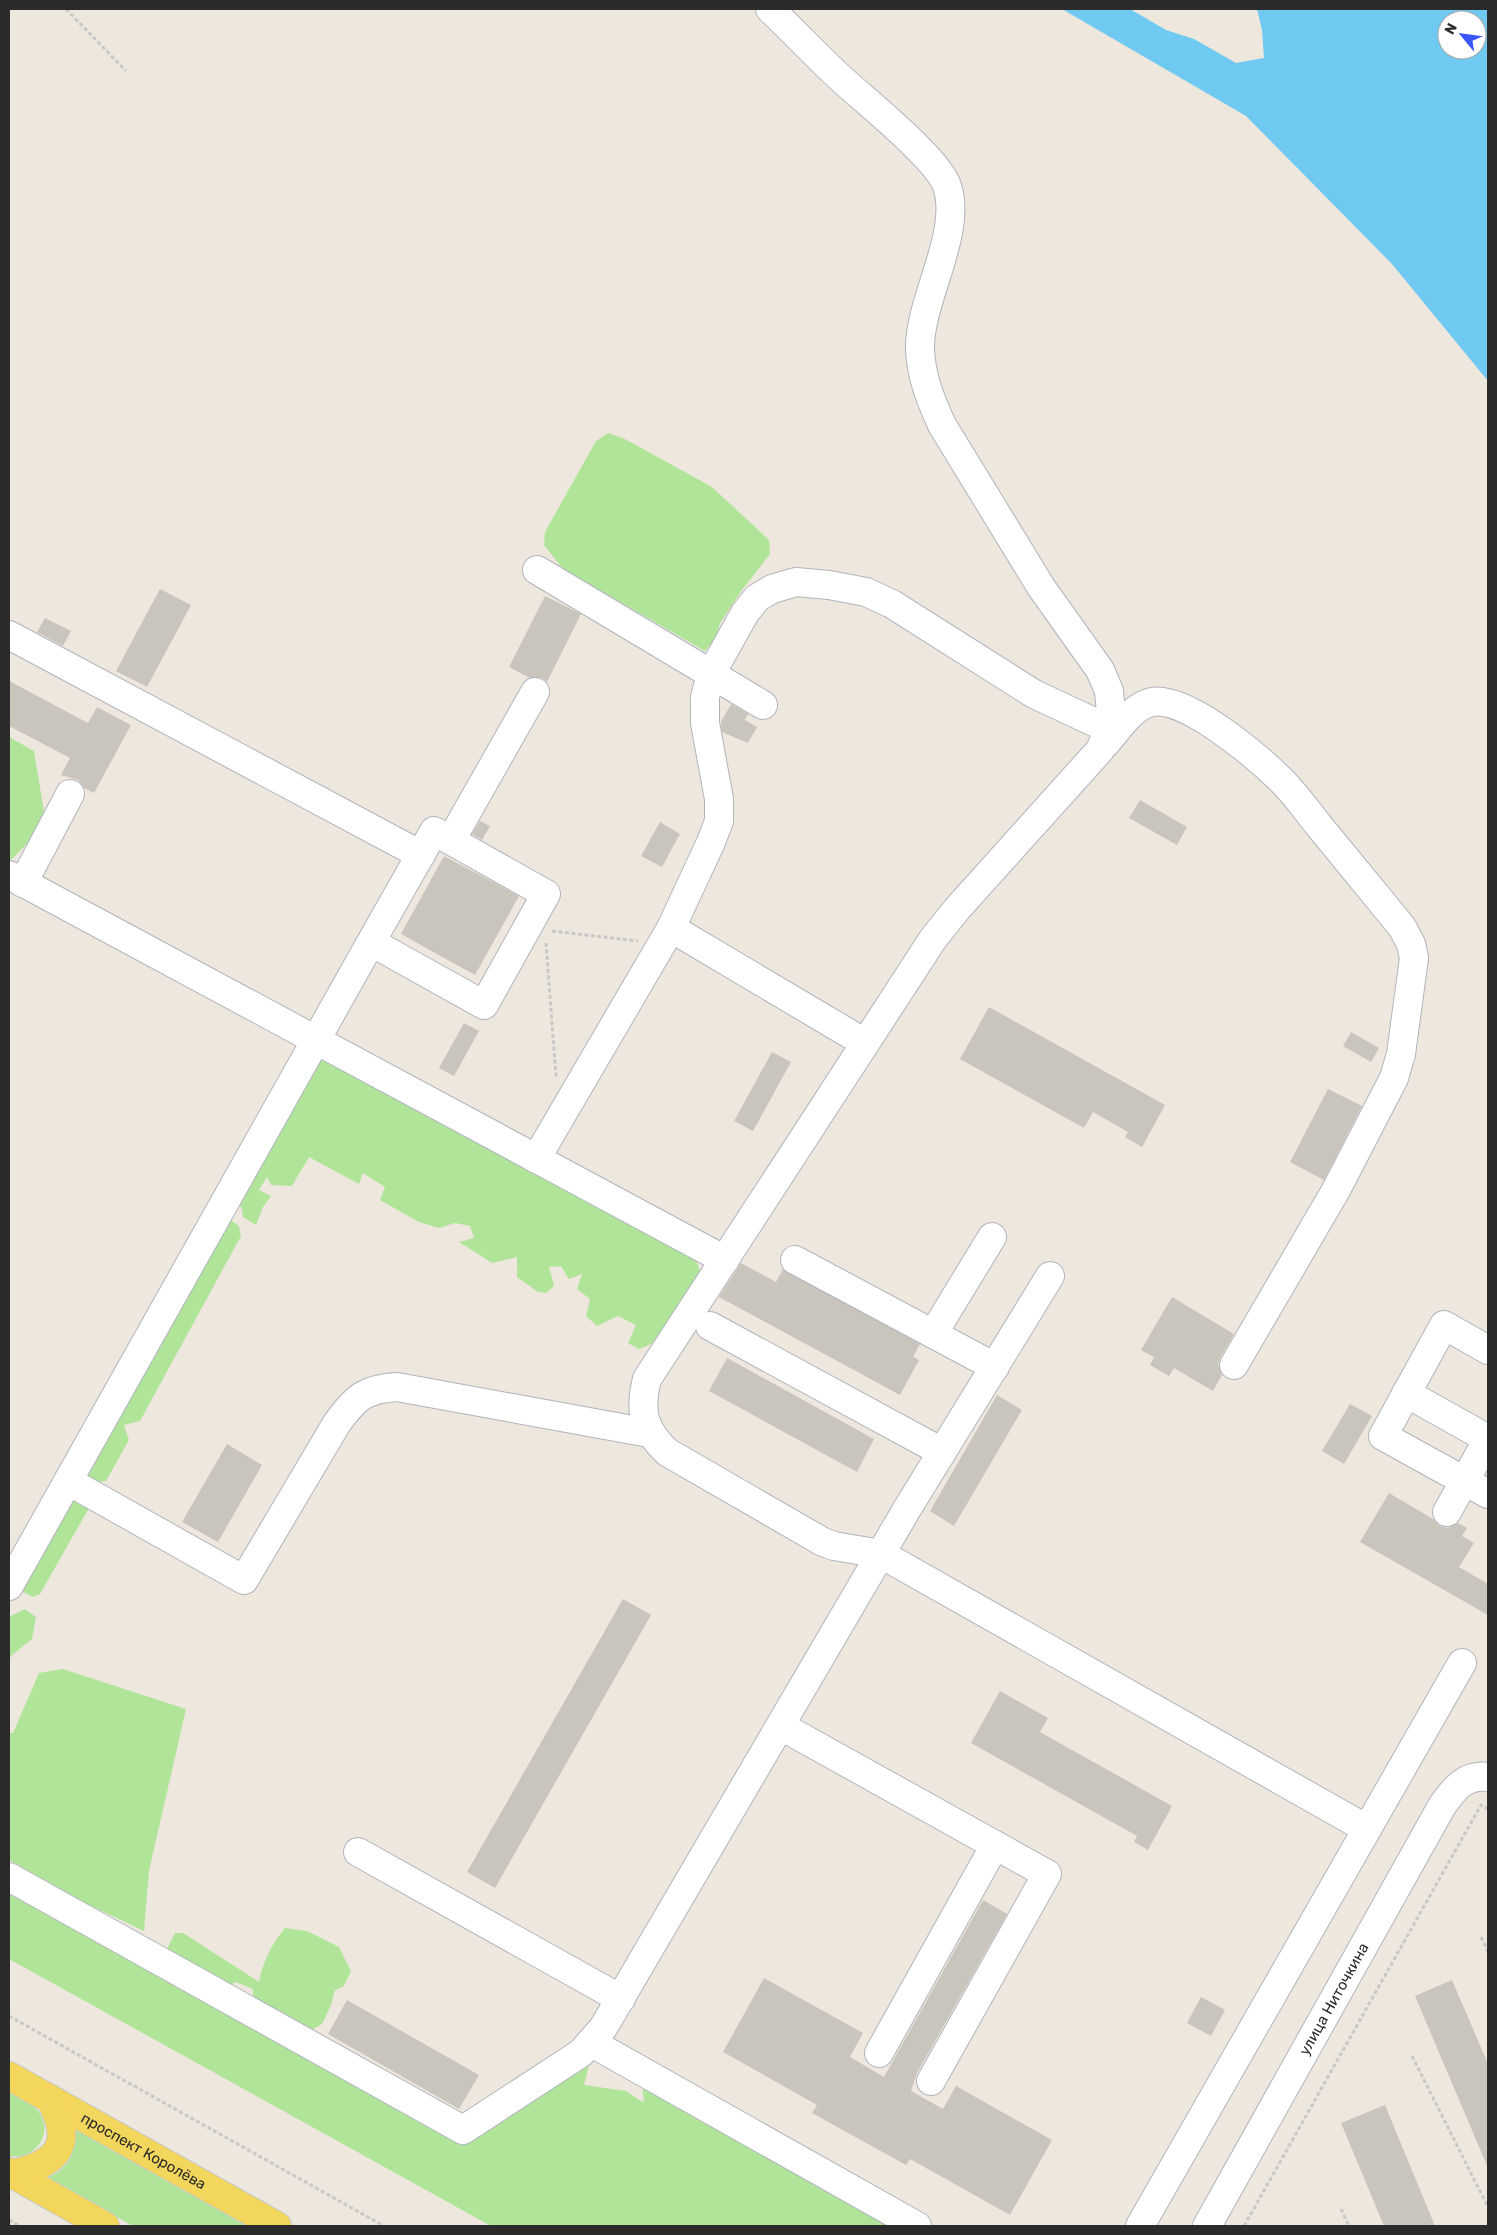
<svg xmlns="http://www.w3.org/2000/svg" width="1497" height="2235" font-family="Rubik,sans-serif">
<rect width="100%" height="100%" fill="#ede7dd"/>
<path fill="#b0e599" d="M608,433L625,439L712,487L769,540L770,554L742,590L720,623L716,638L705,651L563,569L544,545L545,532L596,441Z
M9,737L34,751L46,824L10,861Z
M325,1053L694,1254L700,1271L691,1293L661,1340L639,1349L628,1343L636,1325L618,1316L597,1326L586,1316L590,1299L577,1289L582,1274L569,1279L561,1266L549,1267L554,1286L546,1293L538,1292L517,1277V1257L492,1263L459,1242L474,1238L470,1226L455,1223L439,1228L419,1222L380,1200L385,1187L363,1173L359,1184L309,1157L292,1186L271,1185L267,1177L259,1190L271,1196L263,1207L256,1225L243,1217L242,1209L236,1200L317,1057Z
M232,1221L239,1226L241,1236L140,1421L124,1425L129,1440L106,1481L97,1482L88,1477L87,1465L222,1225Z
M77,1495L89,1508L40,1594L33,1597L23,1592L22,1584L70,1498Z
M25,1609L36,1617L32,1639L12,1655L9,1660V1617Z
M63,1669L186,1709L149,1871L144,1931L85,1903L9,1860V1733H13L39,1673Z
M9,1887L463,2139L590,2062L584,2085L626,2091L644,2103L642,2082L890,2226H491L9,1959Z
M285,1928L307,1931L339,1947L351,1971L344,1986L335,1990L331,2005L322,2024L308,2032L253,2001V1989L236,1982L226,1988L165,1953L175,1933H183L259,1982C263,1961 272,1944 285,1928Z
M9,2092C18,2097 32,2102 38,2111C56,2133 34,2161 9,2156Z
M73,2128L248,2226H133L46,2178C68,2171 79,2150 73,2128Z"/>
<path fill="#6fc9f1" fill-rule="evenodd" d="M1062,9H1130L1166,30L1194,39L1236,63L1264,58L1262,30L1257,9H1488V381L1392,264L1246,116ZM1447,20H1477V50H1447Z"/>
<path fill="#c9c5bc" d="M160,589L191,605L147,687L116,671Z
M545,596L581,614L547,682L542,678H530L509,667Z
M45,618L71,631L63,646L37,632Z
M9,681L88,723L97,707L131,725L94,793L84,788L78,780L61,775L70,758L9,726Z
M731,704L748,714L745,720L757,727L748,743L722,732L721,722Z
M1140,800L1187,827L1177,845L1129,818Z
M480,821L490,826L482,840L472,834Z
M660,822L680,834L662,867L641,856Z
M444,856L519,896L475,975L401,934Z
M989,1007L1165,1105L1142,1147L1125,1137L1128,1132L1093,1112L1084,1128L960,1059Z
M464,1023L479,1031L454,1076L439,1068Z
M1351,1032L1379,1048L1371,1062L1343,1046Z
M772,1052L791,1062L753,1131L734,1121Z
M1328,1089L1362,1106L1324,1180L1290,1162Z
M741,1263L776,1282L783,1269L920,1344L913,1357L919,1360L900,1395L719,1297Z
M1172,1297L1234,1334L1220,1358L1218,1365L1222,1375L1213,1391L1174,1368L1169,1376L1150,1365L1154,1357L1141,1350Z
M727,1358L874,1439L857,1472L709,1391Z
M997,1395L1022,1410L954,1526L930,1511Z
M1350,1404L1372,1416L1344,1464L1322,1451Z
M227,1444L262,1465L218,1542L182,1522Z
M1389,1493L1433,1519L1440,1526L1448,1528L1458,1523L1467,1528L1462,1536L1474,1543L1459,1567L1488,1584V1615L1360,1542Z
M623,1599L651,1615L495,1888L467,1872Z
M1000,1691L1048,1718L1040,1732L1172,1806L1148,1850L1134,1842L1137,1836L971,1743Z
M983,1900L1007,1914L917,2073L911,2091L943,2109L956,2086L1052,2140L1010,2215L910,2159L906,2165L812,2113L817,2105L723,2052L764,1978L863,2033L850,2057L884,2077Z
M1452,1980L1488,2064V2168L1415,1996Z
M1201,1997L1225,2010L1211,2036L1187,2023Z
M347,2000L479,2075L459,2109L328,2034Z
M1385,2105L1435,2226H1384L1341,2123Z"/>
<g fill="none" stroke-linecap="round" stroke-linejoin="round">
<defs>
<g id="minor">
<path d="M770,9C792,30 813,52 835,73C860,97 937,157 947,186C963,233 919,300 920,349C921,377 931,401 942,425L1041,587L1100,670L1109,691L1111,713L1109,729L1100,750L957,909L933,939L647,1379C639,1411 643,1429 667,1452L823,1542L834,1546L881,1554L1367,1829"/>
<path d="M537,570L763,705"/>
<path d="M9,635L421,855"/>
<path d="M1105,744C1118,730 1132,706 1152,702C1186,696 1255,755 1279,778C1294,792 1307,811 1320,827C1348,861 1375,894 1402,927L1411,944L1414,958L1401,1054L1394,1078L1336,1190L1234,1365"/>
<path d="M451,840L535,692"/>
<path d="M9,875L725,1260"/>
<path d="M23,883L70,794"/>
<path d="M671,928L865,1043"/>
<path d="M536,1159L671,928L711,842L719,821V799L705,723V697L711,674L745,613L757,598L772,589L796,582L829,585L866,592L892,604L1034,694L1109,729"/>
<path d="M795,1260L995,1367"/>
<path d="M710,1326L942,1452"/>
<path d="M933,1334L992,1237"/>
<path d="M1488,1350L1444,1325L1383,1436L1488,1494"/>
<path d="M1406,1393L1488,1439"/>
<path d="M68,1481L244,1580L337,1423C356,1397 365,1389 397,1387L649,1433"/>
<path d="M1447,1512L1488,1439"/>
<path d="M9,1586L371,942L434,831L546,894L484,1005L371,942"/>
<path d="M781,1726L1047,1874L931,2081"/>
<path d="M358,1852L621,1999"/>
<path d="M9,1877L463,2130L581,2053L603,2028L907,1509L1050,1276"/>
<path d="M592,2043L917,2226"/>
<path d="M879,2053L995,1845"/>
<path d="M1140,2226L1462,1663"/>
<path id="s1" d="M1207,2226L1442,1806C1454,1789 1465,1774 1488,1777"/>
</g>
<g id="major">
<path id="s2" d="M9,2076L277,2226"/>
<path d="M9,2172L105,2226"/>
<path d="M12,2174C58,2164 75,2144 50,2099"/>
</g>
</defs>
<use href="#minor" stroke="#b1b3bf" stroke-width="30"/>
<use href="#major" stroke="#c8c8c8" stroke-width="30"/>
<path stroke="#c8c8c8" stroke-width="3" stroke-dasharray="4 2.5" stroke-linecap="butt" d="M66,9L126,71
M552,931L638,941
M546,943L556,1077
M1481,1937L1488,1951
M9,2016L384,2226
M1412,2056L1488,2207
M1341,2209L1349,2226
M9,2220L20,2226
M1244,2226L1481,1805L1488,1809"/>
<use href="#minor" stroke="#fff" stroke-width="28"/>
<use href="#major" stroke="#f3d65c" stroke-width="28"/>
</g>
<g text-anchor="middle" stroke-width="4" stroke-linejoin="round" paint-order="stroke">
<g font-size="15" fill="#2b2b2b" stroke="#fff">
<text dy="5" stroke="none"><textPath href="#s1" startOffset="260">улица Ниточкина</textPath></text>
<text dy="5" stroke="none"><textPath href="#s2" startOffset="154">проспект Королёва</textPath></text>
</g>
</g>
<rect width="1497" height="2235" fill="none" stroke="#2b2b2b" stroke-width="20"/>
<g transform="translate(1462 35) rotate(299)"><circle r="24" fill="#ffffff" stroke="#aaaaaa"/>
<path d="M0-4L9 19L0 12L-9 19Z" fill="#3a57fd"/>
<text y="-8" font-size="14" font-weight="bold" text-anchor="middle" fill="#2b2b2b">N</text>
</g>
</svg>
